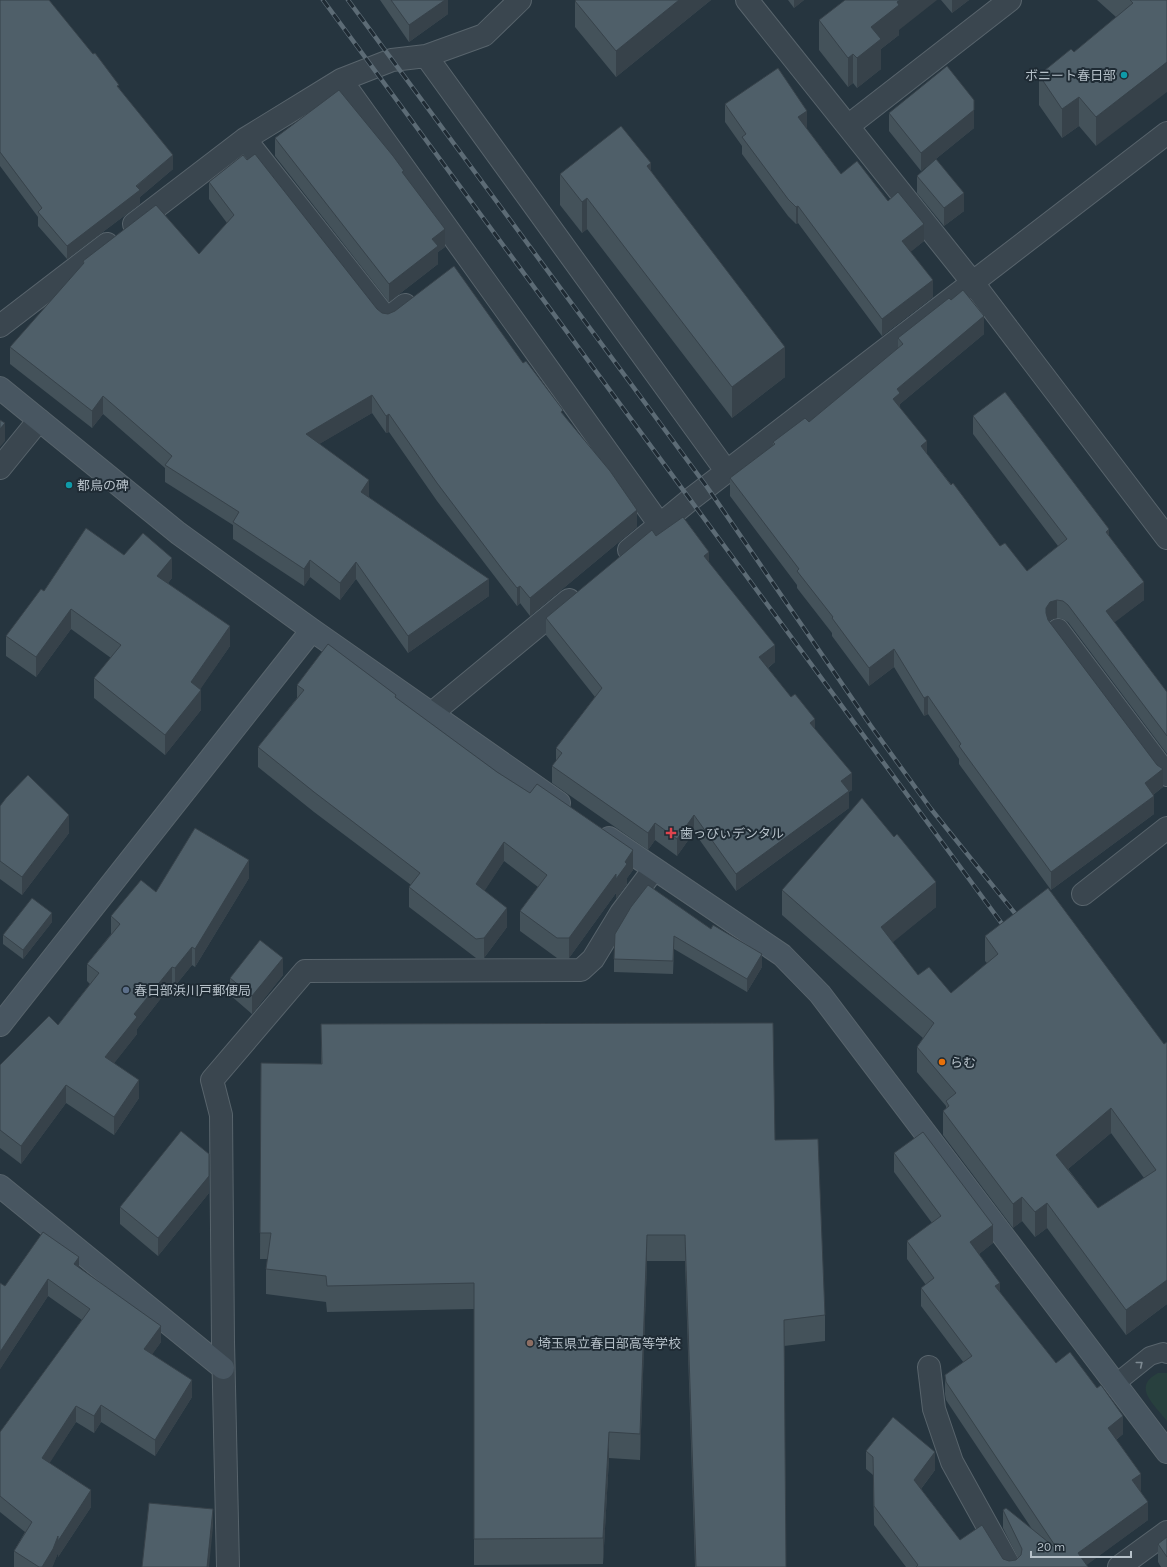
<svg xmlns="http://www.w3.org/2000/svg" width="1167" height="1567" font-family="Karla,'Noto Sans JP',sans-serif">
<rect width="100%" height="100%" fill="#26353f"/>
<path fill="#28403e" d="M1158,1373H1167V1421C1155,1405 1131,1387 1158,1373Z"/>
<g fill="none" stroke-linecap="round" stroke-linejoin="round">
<defs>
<path id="lane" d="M1115,1384L1150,1356L1163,1352L1167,1354"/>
<path id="street" d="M747,0L973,283L1167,538
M426,56L727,472
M341,80L660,525
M848,126L1010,0
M245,139L387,319L405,305
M134,224L245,139L341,80L392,60L426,56L484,35L520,0
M0,326L107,244
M0,468L39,420
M629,550L691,499L1167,133
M1058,630L1167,775
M431,714L569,600
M1083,894L1167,828
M929,1367L934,1409L952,1462L1010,1567
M228,1567L223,1342L221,1115L212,1080L305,971L581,970L593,959L621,913L654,869
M1119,1567L1167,1532"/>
<path id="secondary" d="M0,388L178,533L312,630L559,803
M609,838L782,955L820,994L1167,1452
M0,1025L312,630
M0,1186L223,1368"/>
</defs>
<use href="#lane" stroke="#58646c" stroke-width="20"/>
<use href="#street" stroke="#58646c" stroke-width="24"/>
<use href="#secondary" stroke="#58646c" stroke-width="24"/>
<use href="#lane" stroke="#3a464f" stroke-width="18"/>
<use href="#street" stroke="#3a464f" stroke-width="22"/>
<use href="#secondary" stroke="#485661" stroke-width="22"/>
<defs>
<path id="rail" d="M323,0L1008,932
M348,0L707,487L871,726L931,809L1022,922"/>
</defs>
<use href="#rail" stroke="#5c6b75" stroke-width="4.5"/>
<use href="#rail" stroke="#1f2b34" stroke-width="3" stroke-dasharray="9" stroke-linecap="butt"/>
</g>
<path fill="#44525a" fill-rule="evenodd" d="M0,0H49L119,88L173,169L140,197V204L67,259L38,226V217L0,166Z
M380,0H448V14L409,42Z
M711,0L616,77L575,27V1Z
M788,0H804L794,8Z
M941,0H969L952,13Z
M1097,0H1167L1096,146L1079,126L1062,138L1039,105V75L1074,52L1116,17Z
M819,20L899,30V35L881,49V69L857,88L853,83L848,87L819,50Z
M725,104L807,129L841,174L888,201L924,241L910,252L933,297L882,336L798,223L796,224L788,216L742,154V146L725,122Z
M889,113L974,128L921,171L889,131Z
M275,138L404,175L445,247L438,252V264L389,302L275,156Z
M651,171L785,377L732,418L587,229L582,233L560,205V174Z
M917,176L964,211L944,226L917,193Z
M209,182L382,313L523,363L563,414L637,527L530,616L520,603L517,606L502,586L437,501L389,432L386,433L372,413L319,444L369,497L489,596L408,653L356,579L340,600L310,577L304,586L233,539V525L165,482V468L103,414L92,428L10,364V347L83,265V261L199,254L227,223L209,199Z
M984,334L900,404V408L927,454L1000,546L1027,571L1058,546L973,434V416L1109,536L1144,600L1114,622L1167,692V754L1068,622L1063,619L1057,618L1050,620L1049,621L1163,787L1153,795L1154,814L1051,890L959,764V759L928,714L924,716L894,667L869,686L832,636V633L797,588V585L730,496V478L773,446V442L809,422L898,349V338Z
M656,536L709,563L775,662L768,668L815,729L852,790L849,792V808L736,891L694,832L677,856L655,840L648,850L552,783V766L556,762V748L595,697L546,635V618Z
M172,578L168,583L230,646L200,689L201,710L165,755L94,698V678L111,658L71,629L36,677L6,656V636L44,591Z
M297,685L396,698L497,772L633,870L627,878V884L616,899V893L569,958H557L520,931V911L538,887L504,861L484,891L507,927L484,958H476L409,907V887L411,885L314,812L258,767V747L297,698Z
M0,806L69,833L22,895L0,879Z
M249,878L195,967L192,965L175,986L172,984L137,1029V1034L114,1063L139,1098L114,1135L66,1103L21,1164L0,1148V1065L58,1025L90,984L87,981V964L111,934V916L156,892Z
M782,890L936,907L892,942L918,975L951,993L987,963L985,961V936L1164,1044L1167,1042V1304L1126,1335L1047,1228L1035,1237L1022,1221L1013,1228L943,1135V1111L946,1109V1106L917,1072V1047L923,1038L782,915ZM1111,1133L1144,1178L1098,1208L1068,1169Z
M631,907L762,967L747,992L674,949L673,974L614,972V959Z
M52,922L23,959L3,944V935Z
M283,975L252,1014L230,995V978Z
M321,1024L775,1140L825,1315V1341L784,1346L786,1567H695L685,1261H647L640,1460L609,1458L603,1564L474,1565V1309L327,1312L326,1302L266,1294V1269L268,1259H260L261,1063L321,1064Z
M894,1153L993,1243L979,1254L1000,1293L1056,1363L1123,1434L1116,1440L1141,1492L1148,1520L1086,1565L1088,1567H906L874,1525L873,1475L866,1469V1451L935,1470L921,1489L960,1540L1003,1559L1009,1561L1016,1560L1018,1558L1003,1528V1510L1032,1529L946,1400L945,1394V1375L964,1363L921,1306V1288L926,1285L907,1259V1241L932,1223L894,1172Z
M209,1193L158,1256L120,1224V1207Z
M79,1268L161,1342L152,1354L192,1397L155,1456L101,1422L94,1433L76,1422L49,1463L91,1507L58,1557V1553L52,1567H14V1551L25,1532L0,1512V1432L82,1320L48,1296L0,1369V1283L5,1286Z
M1167,1537V1567H1161L1158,1562V1544Z"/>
<path fill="#37424a" d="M445,0H448V14L409,42V25Z
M679,0H711L616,77V51Z
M794,0H804L794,8Z
M900,0H937L899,30V35L881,49V69L857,88V58L871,27Z
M952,0H969L952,13Z
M853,54V83L848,87V58Z
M1167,62V92L1096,146V117Z
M1079,97V126L1062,138V109Z
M974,100V128L921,171V153Z
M807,111V129L798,117Z
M173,155V169L140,197V204L67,259V246Z
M651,163V193L647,166Z
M964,193V211L944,226V208Z
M587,198V229L582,233V202Z
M798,206V223L796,224V207Z
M924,224V241L902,259V241Z
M445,229V247L438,252V264L389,302V284L432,239Z
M933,280V297L882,336V319Z
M984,316V334L900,404V411L893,399L897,389Z
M785,347V377L732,418V387Z
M372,395V413L306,452V434Z
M103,396V414L92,428V411Z
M389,414V432L386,433V416Z
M5,423V441L0,447V429Z
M927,441V459L921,446Z
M369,480V498L361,492Z
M637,510V527L530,616V598Z
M1109,529V547L1106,532Z
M709,552V569L704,556Z
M172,558V578L157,596V576Z
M310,560V577L304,586V569Z
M356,562V579L340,600V583Z
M489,579V596L408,653V636Z
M1144,582V600L1106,629V611Z
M520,586V603L517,606V588Z
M1057,600V618L1050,620L1046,625V608L1050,602Z
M71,609V629L36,677V657Z
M230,626V646L193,700L201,690V710L165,755V735L191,682Z
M775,645V662L759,674V657Z
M894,649V667L869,686V668Z
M928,696V714L924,716V698Z
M815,719V736L810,723Z
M1163,769V787L1145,801V783Z
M852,773V790L849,792V808L736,891V874L841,781Z
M1154,796V814L1051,890V872Z
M69,815V833L22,895V877Z
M694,815V832L677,856V839Z
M655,823V840L648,850V833Z
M504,842V861L476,904V884Z
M633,850V870L627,878V884L616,899V893L569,958V938Z
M249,860V878L195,967V949Z
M936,882V907L881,952V927Z
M507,908V927L484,958V938Z
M52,913V922L23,959V950Z
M192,947V965L175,986V968Z
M762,954V967L747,992V979Z
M283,958V975L252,1014V996Z
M172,967V984L137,1029V1034L105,1075V1057L134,1014Z
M139,1080V1098L114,1135V1117Z
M66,1085V1103L21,1164V1146Z
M1111,1108V1133L1056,1179V1155Z
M209,1176V1193L158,1256V1238Z
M1022,1197V1221L1013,1228V1204Z
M1047,1203V1228L1035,1237V1212Z
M993,1225V1243L970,1261V1242Z
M647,1235V1261L640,1460V1434Z
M79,1257V1274L74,1264Z
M48,1279V1296L0,1369V1352Z
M1167,1280V1304L1126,1335V1310Z
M1000,1283V1301L995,1286Z
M161,1326V1342L144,1366V1349Z
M192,1380V1397L155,1456V1440Z
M101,1405V1422L94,1433V1416Z
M76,1406V1422L42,1475V1458Z
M1123,1416V1434L1108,1446V1428Z
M609,1432V1458L603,1564V1538Z
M935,1452V1470L914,1498V1480Z
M1141,1474V1492L1132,1480Z
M91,1490V1507L58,1557V1553L53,1566L52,1567H42L58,1536Z
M1148,1502V1520L1084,1567L1078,1553Z
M213,1509V1527L209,1567H207Z"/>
<path fill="#4f5f69" stroke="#37424a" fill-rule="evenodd" d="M0,0H49L93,54L95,53L119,85L117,86L173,155L136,186L140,190L67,246L38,212L42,208L0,152Z
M391,0H445L409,25Z
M576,0H679L616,51L575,1Z
M845,0H900L897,2L899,5L871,27L881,39L857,58L853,54L848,58L819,20Z
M1130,0H1167V62L1096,117L1079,97L1062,109L1039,75L1071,49L1074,52L1133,3Z
M947,66L974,100V110L921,153L889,113Z
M778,68L807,111L798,117L841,174L857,161L888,201L898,192L924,224L902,241L933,280L882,319L798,206L796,207L788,199L742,137L746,134L725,104Z
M339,90L393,156L404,171L402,172L445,229L432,239L438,246L389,284L275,138Z
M621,126L651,163L647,166L785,347L732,387L587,198L582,202L560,174Z
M255,154L377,309L382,313L388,314L395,311L454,266L523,363L526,361L563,410L561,412L610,471L637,510L530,598L520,586L517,588L502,569L437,483L389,414L386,416L372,395L306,434L369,480L361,492L489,579L408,636L356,562L340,583L310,560L304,569L233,522L239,512L165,465L172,456L103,396L92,411L10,347L84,263L83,261L156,205L199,254L234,215L209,182L243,155L247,160Z
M936,159L964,193L944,208L917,176Z
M963,290L984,316L897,389L900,393L893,399L927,441L921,446L951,485L953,483L1000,546L1005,543L1027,571L1067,539L973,416L1005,392L1109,529L1106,532L1144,582L1106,611L1167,692V736L1068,605L1063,601L1057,600L1050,602L1046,608V613L1048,620L1157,765L1163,769L1145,783L1154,796L1051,872L959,746L961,744L928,696L924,698L894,649L869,668L832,618L833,617L797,571L799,569L730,478L775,444L773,442L805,418L809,422L903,344L898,338L949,298L951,300Z
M0,420L5,423L0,429Z
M683,517L709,552L704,556L775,645L759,657L791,697L795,694L815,719L810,723L852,773L841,781L849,791L736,874L694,815L677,839L655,823L648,833L552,766L562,753L556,748L602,688L546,618L652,530L656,536Z
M86,528L124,555L143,533L172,558L157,576L230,626L191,682L201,690L165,735L94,678L121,645L71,609L36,657L6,636L41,589L44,591Z
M328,644L396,695L395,697L497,772L530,793L537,784L633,850L625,862L627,864L616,879V874L569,938H557L520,911L547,875L504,842L476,884L507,908L484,938L476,939L409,887L420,873L314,792L258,747L304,690L297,685Z
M28,775L69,815L22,877L0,861V806L6,798Z
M862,798L894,837L897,834L936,882L881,927L918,975L929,967L951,993L998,954L985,936L1048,888L1164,1044L1167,1042V1280L1126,1310L1047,1203L1035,1212L1022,1197L1013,1204L943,1111L949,1106L946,1101L956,1093L917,1047L934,1023L782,890ZM1111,1108L1156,1170L1098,1208L1056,1155Z
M195,828L249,860L195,949L192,947L175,968L172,967L134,1014L137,1017L105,1057L139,1080L114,1117L66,1085L21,1146L0,1130V1065L49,1016L58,1025L99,973L87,964L120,924L111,916L141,880L156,892Z
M648,885L711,929L713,925L762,954L747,979L674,936L673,961L614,959L615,934L631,907Z
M32,898L52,913L23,950L3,935Z
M260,940L283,958L252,996L230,978Z
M773,1023L775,1140L818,1139L825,1315L784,1320L786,1567H696L685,1235H647L640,1434L609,1432L603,1538L474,1539V1283L327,1286L326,1276L266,1269L271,1233H260L261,1063L322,1064L321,1024Z
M181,1131L209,1154V1176L158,1238L120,1207Z
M923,1132L993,1225L970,1242L1000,1283L995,1286L1056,1363L1070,1352L1097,1388L1101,1385L1123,1416L1108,1428L1141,1474L1132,1480L1148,1502L1078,1553L1088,1567H916L918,1565L874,1506L873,1457L866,1451L893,1417L935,1452L914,1480L960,1540L982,1525L1003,1559L1009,1561L1016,1560L1021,1555L1022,1549L1003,1510L1006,1508L1058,1550L946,1382L945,1375L972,1356L921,1288L934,1278L907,1241L941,1216L894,1153Z
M43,1232L79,1257L74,1264L161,1326L144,1349L192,1380L155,1440L101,1405L94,1416L76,1406L42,1458L91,1490L58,1541V1536L53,1549L42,1567H39L14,1551L32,1522L0,1496V1432L90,1309L48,1279L0,1352V1283L5,1286Z
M149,1503L213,1509L207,1567H142Z
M1167,1537V1557L1158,1544Z"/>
<defs><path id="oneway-chevron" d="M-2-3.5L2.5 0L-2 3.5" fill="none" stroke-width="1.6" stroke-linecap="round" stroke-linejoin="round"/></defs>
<use stroke="#7e8a92" href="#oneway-chevron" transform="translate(1140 1364) rotate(-39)"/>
<g fill="#0f9aa8" stroke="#1f2b34" stroke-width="1.5">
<circle cx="1124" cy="75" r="4"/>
<circle cx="69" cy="485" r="4"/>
</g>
<path fill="#e0444e" stroke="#1f2b34" stroke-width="1.5" d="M669 827h4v4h4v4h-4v4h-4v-4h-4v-4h4z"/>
<circle fill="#5c6f8a" stroke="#1f2b34" stroke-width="1.5" cx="126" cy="990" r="4"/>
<circle fill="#e8710a" stroke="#1f2b34" stroke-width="1.5" cx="942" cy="1062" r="4"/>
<circle fill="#8d6e63" stroke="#1f2b34" stroke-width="1.5" cx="530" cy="1343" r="4"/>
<g text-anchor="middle" stroke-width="4" stroke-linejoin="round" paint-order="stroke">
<g font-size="13" fill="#b6c1c9" stroke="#1f2b34" text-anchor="start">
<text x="1116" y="80" text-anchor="end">ボニート春日部</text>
<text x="77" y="490">都鳥の碑</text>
<text x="680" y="838">歯っぴぃデンタル</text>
<text x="134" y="995">春日部浜川戸郵便局</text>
<text x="950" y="1067">らむ</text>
<text x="538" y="1348">埼玉県立春日部高等学校</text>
</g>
</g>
<path d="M1031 1551v6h100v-6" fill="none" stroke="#b6c1c9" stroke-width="2"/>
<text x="1037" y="1551" font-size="12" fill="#b6c1c9" stroke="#1f2b34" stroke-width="3" paint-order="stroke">20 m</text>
</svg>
